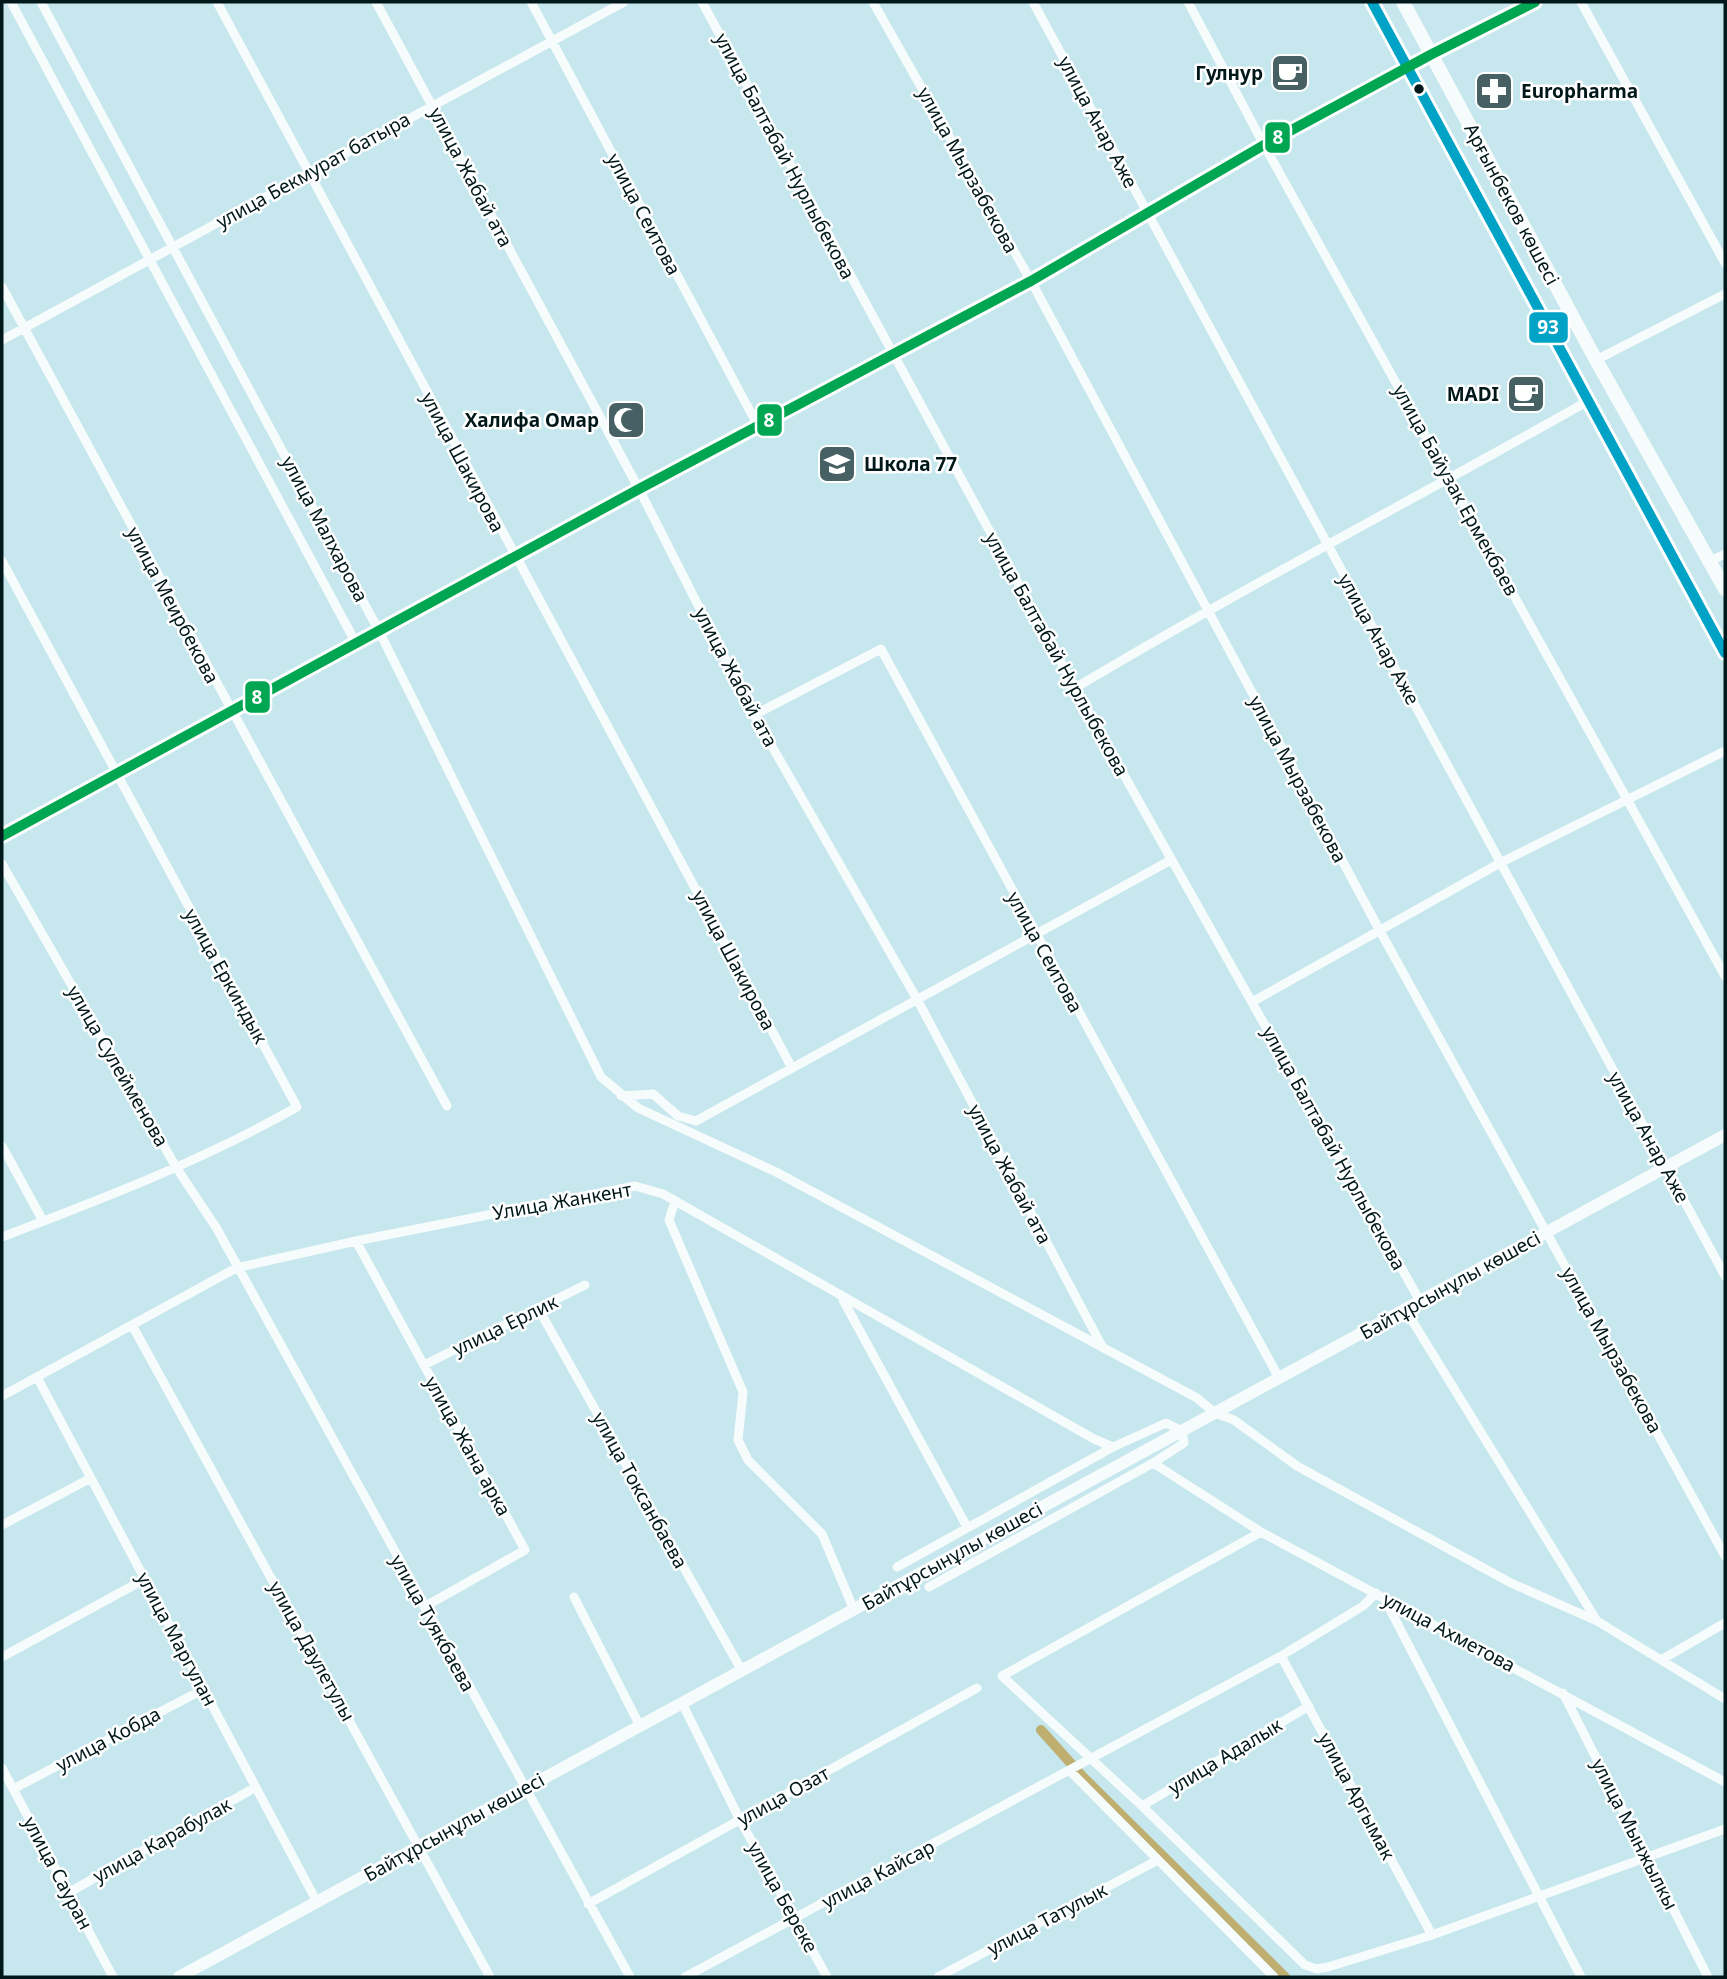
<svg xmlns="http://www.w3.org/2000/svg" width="1727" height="1979" font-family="'Noto Sans',sans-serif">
<rect width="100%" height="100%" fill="#c6e7ed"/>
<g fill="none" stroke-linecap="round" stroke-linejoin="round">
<path stroke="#beae70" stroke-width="10" d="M1041,1730L1084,1778L1285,1977"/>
<path stroke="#f6fbfc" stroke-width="9" d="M11,2L357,645
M41,2L379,631L601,1077L638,1108L776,1172L1197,1398L1215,1413L1234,1420L1297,1466L1511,1583L1597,1621L1725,1699
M217,2L792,1068
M376,2L639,489L754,715L918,1001L1103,1348
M531,2L758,426
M702,2L1075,688L1420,1301
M873,2L1031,281L1380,931L1725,1556
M1033,2L1725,1276
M1188,2L1264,145L1725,976
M1581,2L1725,263
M2,287L447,1106
M2,340L624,2
M1596,360L1725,294
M2,561L297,1107C204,1160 102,1199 2,1237
M1710,561L1725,554
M1075,688C1244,587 1417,498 1588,401
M754,715L881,649L1279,1378
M2,864L176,1167L217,1229L630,1977
M1252,1002L1500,863L1725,751
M621,1096L653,1094L678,1116L696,1121L1171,860
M2,1146L43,1221
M675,1201L669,1220L743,1392L738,1440L748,1460L822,1534L854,1610
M356,1241L525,1550L424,1607
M843,1300L967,1527
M538,1308L742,1671
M1405,1309L1597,1621
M132,1325L490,1977
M424,1365L585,1285
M37,1377L317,1902
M2,1396L236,1268L356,1241L635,1186L663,1194L1094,1439L1113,1447L897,1567
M1113,1447L1166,1423L1182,1431L1184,1443L1153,1463
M2,1525L91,1478
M1261,1532L1002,1676L1142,1806L1305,1965L1317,1969L1328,1967L1432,1935L1725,1829
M929,1587L1153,1463L1261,1532L1725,1782
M574,1597L640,1726
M1384,1598L1581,1977
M1281,1656L1432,1935
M2,1657L145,1579
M1661,1660L1725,1623
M1563,1693L1708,1977
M682,1703L740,1820L827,1977
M2,1768L113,1977
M1070,1771L1274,1977
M13,1789L204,1689
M1142,1806L1309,1706
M68,1893L256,1787
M588,1904L977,1688
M685,1977L1281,1656L1363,1606L1376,1593
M938,1977L1156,1861"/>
<path stroke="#f6fbfc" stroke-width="12" d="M2,836L639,489L1031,281L1264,145L1432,54L1535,2
M179,1977L1725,1135"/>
<path stroke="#f6fbfc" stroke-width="14" d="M1372,2L1725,653
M1403,2L1596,360L1725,589"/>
<defs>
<path id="bus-1" d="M1372,2L1725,653"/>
<path id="bus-2" d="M2,836L639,489L1031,281L1264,145L1432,54L1535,2"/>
</defs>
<use href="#bus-1" stroke="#fff" stroke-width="16"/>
<use href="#bus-2" stroke="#fff" stroke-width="16"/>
<use href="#bus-1" stroke="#00a2c5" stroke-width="10"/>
<use href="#bus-2" stroke="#00a651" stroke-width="10"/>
</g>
<defs>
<symbol id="cafe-square" viewBox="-11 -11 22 22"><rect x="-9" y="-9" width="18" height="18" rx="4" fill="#466064" stroke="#fff"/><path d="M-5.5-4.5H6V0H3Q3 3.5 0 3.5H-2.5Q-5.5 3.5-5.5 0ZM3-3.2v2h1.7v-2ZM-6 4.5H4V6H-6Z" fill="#fff"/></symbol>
<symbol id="pharmacy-square" viewBox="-11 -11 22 22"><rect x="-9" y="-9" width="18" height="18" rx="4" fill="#466064" stroke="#fff"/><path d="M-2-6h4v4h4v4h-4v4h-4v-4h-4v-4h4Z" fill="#fff"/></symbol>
<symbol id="mosque-square" viewBox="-11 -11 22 22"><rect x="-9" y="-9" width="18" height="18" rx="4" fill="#466064" stroke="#fff"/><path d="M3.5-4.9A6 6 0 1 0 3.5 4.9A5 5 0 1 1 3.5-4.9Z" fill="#fff"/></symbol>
<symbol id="school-square" viewBox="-11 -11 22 22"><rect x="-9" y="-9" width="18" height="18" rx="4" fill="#466064" stroke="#fff"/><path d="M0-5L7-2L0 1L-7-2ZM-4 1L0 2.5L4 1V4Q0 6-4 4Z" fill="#fff"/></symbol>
</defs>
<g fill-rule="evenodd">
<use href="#cafe-square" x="1268" y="51" width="44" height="44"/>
<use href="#pharmacy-square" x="1472" y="69" width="44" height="44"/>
<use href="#cafe-square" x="1504" y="372" width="44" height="44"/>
<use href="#mosque-square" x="604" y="398" width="44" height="44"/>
<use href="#school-square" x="815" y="442" width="44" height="44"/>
</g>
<circle fill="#01181b" stroke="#fff" stroke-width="2.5" cx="1419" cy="89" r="6"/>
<g text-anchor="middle" stroke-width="5" stroke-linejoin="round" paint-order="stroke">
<g font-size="19" font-weight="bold" fill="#01181b" stroke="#fff" text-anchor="end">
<text x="1263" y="80">Гулнур</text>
<text x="1521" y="98" text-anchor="start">Europharma</text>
<text x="1499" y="401">MADI</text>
<text x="599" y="427">Халифа Омар</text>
<text x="864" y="471" text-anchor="start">Школа 77</text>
</g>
<g font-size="19" fill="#01181b" stroke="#fff">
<text transform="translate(1098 122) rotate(62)" y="7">улица Анар Аже</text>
<text transform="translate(785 156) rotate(62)" y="7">улица Балтабай Нурлыбекова</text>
<text transform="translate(313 170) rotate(-29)" y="7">улица Бекмурат батыра</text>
<text transform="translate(968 170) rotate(61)" y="7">улица Мырзабекова</text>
<text transform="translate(471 177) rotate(62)" y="7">улица Жабай ата</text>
<text transform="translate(1512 204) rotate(62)" y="7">Арғынбеков көшесі</text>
<text transform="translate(644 214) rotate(62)" y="7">улица Сеитова</text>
<text transform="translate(463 462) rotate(62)" y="7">улица Шакирова</text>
<text transform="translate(1456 490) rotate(61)" y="7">улица Байузак Ермекбаев</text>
<text transform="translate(325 529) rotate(62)" y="7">улица Малхарова</text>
<text transform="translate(173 605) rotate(62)" y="7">улица Меирбекова</text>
<text transform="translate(1379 639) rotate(61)" y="7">улица Анар Аже</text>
<text transform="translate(1057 654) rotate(61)" y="7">улица Балтабай Нурлыбекова</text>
<text transform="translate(736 677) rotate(62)" y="7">улица Жабай ата</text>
<text transform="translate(1298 779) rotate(62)" y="7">улица Мырзабекова</text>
<text transform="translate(1045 952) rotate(61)" y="7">улица Сеитова</text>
<text transform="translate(734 960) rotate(62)" y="7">улица Шакирова</text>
<text transform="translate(226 976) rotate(61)" y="7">улица Еркиндык</text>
<text transform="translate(118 1066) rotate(60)" y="7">улица Сулейменова</text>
<text transform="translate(1649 1137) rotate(61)" y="7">улица Анар Аже</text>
<text transform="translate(1334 1148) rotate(61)" y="7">улица Балтабай Нурлыбекова</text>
<text transform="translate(1010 1174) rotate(62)" y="7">улица Жабай ата</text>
<text transform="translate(562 1201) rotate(-10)" y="7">Улица Жанкент</text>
<text transform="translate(1450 1285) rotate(-29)" y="7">Байтұрсынұлы көшесі</text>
<text transform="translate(505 1325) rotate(-26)" y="7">улица Ерлик</text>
<text transform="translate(1612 1350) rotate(61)" y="7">улица Мырзабекова</text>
<text transform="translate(468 1446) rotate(61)" y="7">улица Жана арка</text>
<text transform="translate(640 1490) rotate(61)" y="7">улица Токсанбаева</text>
<text transform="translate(952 1556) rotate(-29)" y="7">Байтұрсынұлы көшесі</text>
<text transform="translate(433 1623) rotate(61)" y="7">улица Туякбаева</text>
<text transform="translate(1449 1632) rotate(28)" y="7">улица Ахметова</text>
<text transform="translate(177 1639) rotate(62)" y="7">улица Маргулан</text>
<text transform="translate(312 1651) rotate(61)" y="7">улица Даулетулы</text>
<text transform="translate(108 1739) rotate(-28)" y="7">улица Кобда</text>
<text transform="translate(1225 1756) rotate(-31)" y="7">улица Адалык</text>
<text transform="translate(783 1796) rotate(-29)" y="7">улица Озат</text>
<text transform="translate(1357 1796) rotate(62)" y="7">улица Аргымак</text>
<text transform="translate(454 1827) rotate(-29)" y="7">Байтұрсынұлы көшесі</text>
<text transform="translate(1635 1834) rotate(63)" y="7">улица Мынжылкы</text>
<text transform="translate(162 1840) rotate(-29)" y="7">улица Карабулак</text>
<text transform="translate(58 1873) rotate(62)" y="7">улица Сауран</text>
<text transform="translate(878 1874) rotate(-28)" y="7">улица Кайсар</text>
<text transform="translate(783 1897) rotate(61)" y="7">улица Береке</text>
<text transform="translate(1047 1919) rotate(-28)" y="7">улица Татулык</text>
</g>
</g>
<g stroke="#fff" stroke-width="2.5">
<rect x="1264" y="121" width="27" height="33" rx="7" fill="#00a651"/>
<rect x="1528" y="311" width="41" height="33" rx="7" fill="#00a2c5"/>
<rect x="756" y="403" width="27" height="34" rx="7" fill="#00a651"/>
<rect x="244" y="680" width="27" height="34" rx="7" fill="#00a651"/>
</g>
<g font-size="19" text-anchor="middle" font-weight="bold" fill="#fff">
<text x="1278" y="144">8</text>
<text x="1548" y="334">93</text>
<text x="769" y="427">8</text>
<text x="257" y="704">8</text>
</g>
<rect width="1727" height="1979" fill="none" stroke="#01181b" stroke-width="7"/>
</svg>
